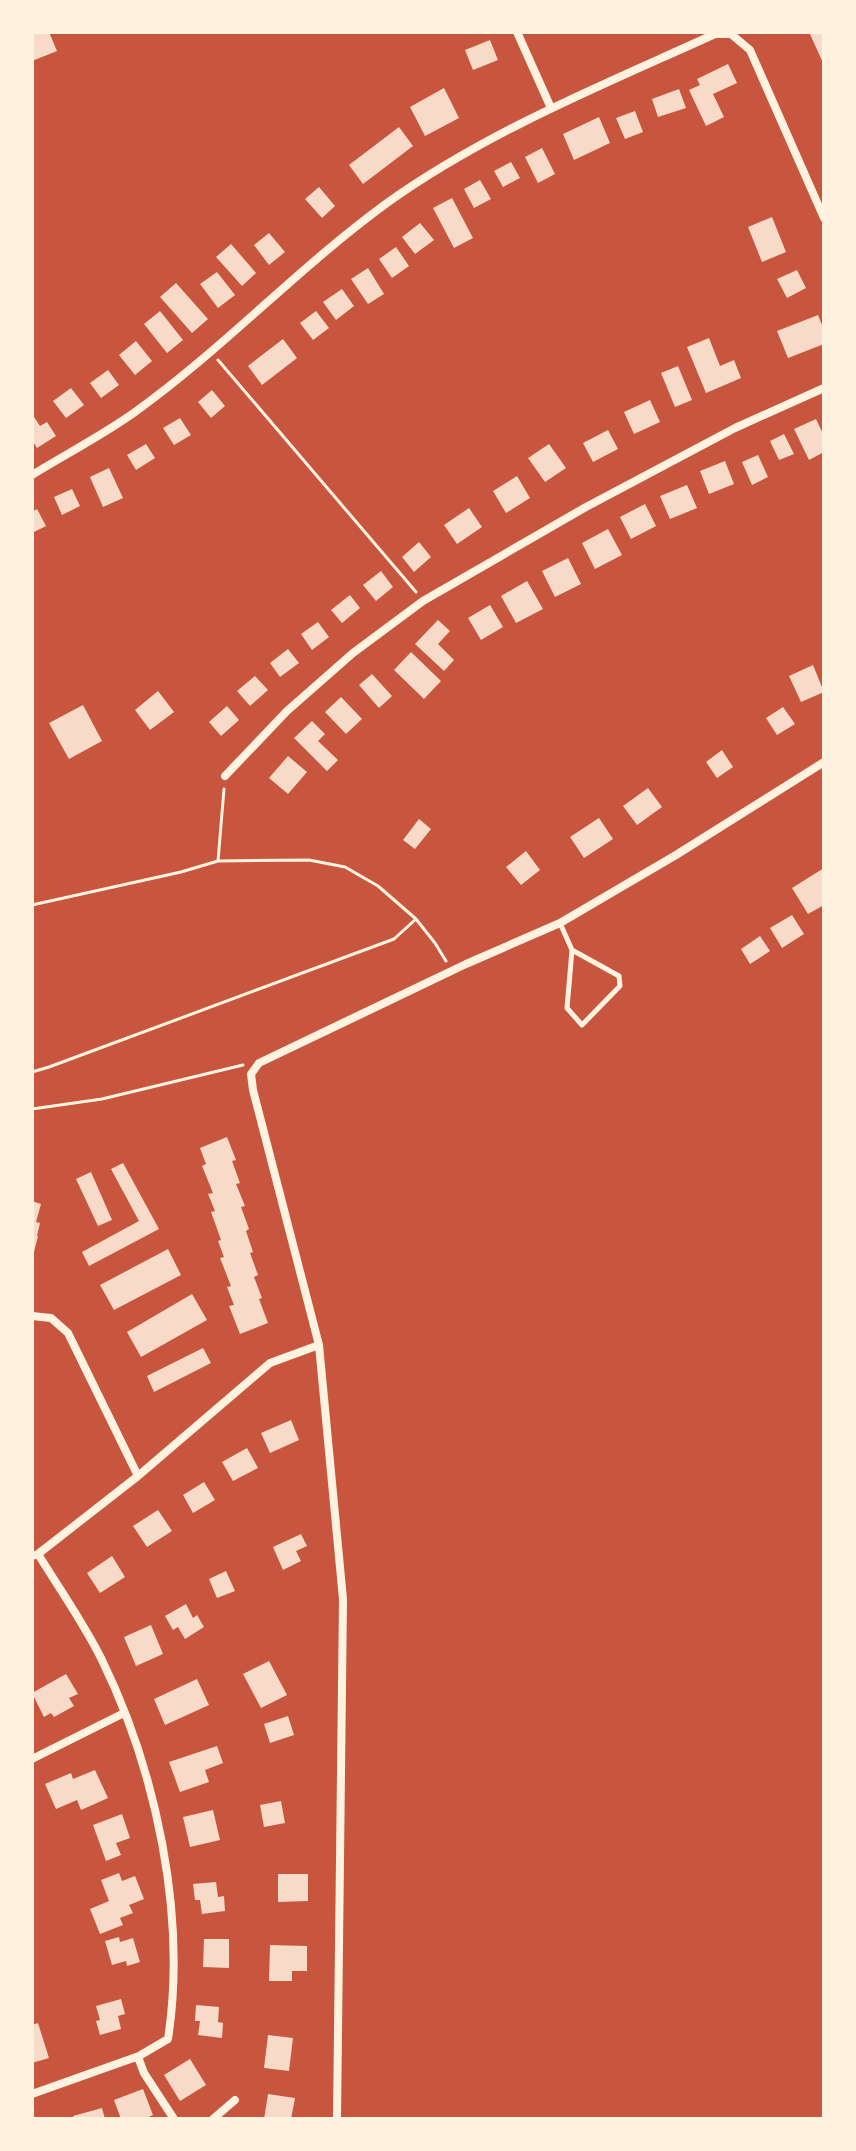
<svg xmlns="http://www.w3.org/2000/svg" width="856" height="2151" font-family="'Open Sans',sans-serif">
<rect width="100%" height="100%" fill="#c8553d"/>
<path fill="#f7dbc8" d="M32,32H49L57,51L32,61Z
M809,32H824V65Z
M490,40L498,60L473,70L465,50Z
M728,64L737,83L713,94L724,117L706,126L689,90L700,85L697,79Z
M444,88L459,118L425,136L410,107Z
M679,89L686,108L658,117L652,99Z
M635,111L643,132L625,139L616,118Z
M599,117L610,143L574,160L563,134Z
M399,127L413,146L363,184L349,165Z
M542,148L555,174L538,183L525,157Z
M511,162L520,178L503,187L494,171Z
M480,180L491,199L474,208L464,189Z
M319,187L335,206L322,218L305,199Z
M452,198L473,238L454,248L433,208Z
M772,217L786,252L762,262L748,227Z
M420,223L434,240L415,254L402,237Z
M269,233L285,252L269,265L254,245Z
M231,244L256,273L242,286L216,257Z
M396,247L409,266L392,278L379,259Z
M368,268L384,294L368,304L351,279Z
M797,270L806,288L787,298L777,279Z
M217,272L235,295L218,308L200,284Z
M176,283L208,319L192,333L160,297Z
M342,289L354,306L336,320L323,302Z
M160,311L183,340L167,353L144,324Z
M316,311L329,328L313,340L300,323Z
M818,315L824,330V344L788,358L777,331Z
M709,338L720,366L734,360L741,378L706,393L687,347Z
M283,339L297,358L262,385L248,366Z
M136,341L152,361L135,375L119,355Z
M678,366L692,400L675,407L661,373Z
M108,370L119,385L101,398L90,383Z
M71,388L84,405L66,418L53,401Z
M212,390L225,406L211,418L198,402Z
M650,400L660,422L634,434L624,412Z
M32,414L40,426L47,422L56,436L37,448L32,440Z
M180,418L191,435L174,445L163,428Z
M816,419L824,436V452L809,460L794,429Z
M608,430L618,449L593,462L583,443Z
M784,434L794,454L779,460L770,441Z
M146,444L155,458L136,470L127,455Z
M549,444L566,468L545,482L528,458Z
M758,455L768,477L752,485L742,462Z
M725,461L734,484L709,494L700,471Z
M109,468L123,498L103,507L90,477Z
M517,476L530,498L506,513L493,491Z
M687,485L697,508L670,519L660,496Z
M72,489L80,506L62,515L54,497Z
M645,504L656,526L631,539L620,517Z
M469,508L482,527L457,544L444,525Z
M37,509L46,526L32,533V512Z
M608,529L622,555L595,569L582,543Z
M419,542L431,557L414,572L402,557Z
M568,558L581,584L555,597L542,571Z
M381,571L393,587L376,601L363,585Z
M527,581L543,609L516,623L501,596Z
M350,595L360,608L342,623L331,610Z
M490,605L503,627L481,640L468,618Z
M438,620L450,631L438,644L454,660L444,671L415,644Z
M318,622L329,637L312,650L301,634Z
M288,649L299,663L280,677L270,663Z
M411,652L441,681L424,699L394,670Z
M813,665L824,692L801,702L789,676Z
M372,674L392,696L379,708L359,685Z
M255,676L268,690L250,706L237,691Z
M158,691L174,712L150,730L135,710Z
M341,697L362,719L346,734L325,712Z
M83,705L102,741L69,759L49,723Z
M227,706L239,720L221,736L209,722Z
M783,707L795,724L777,735L766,718Z
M312,721L325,734L318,741L338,760L327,771L294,738Z
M722,750L733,767L717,778L706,762Z
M288,756L307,772L288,794L269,778Z
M648,788L662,807L637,825L623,806Z
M599,818L613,839L584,858L570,837Z
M419,819L431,829L415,849L403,840Z
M526,851L540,870L521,885L506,867Z
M824,868V905L808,914L792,888Z
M792,915L804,934L782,948L770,928Z
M760,936L770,951L750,964L741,949Z
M227,1137L236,1160L232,1161L240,1183L236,1184L245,1206L241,1207L249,1229L246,1231L253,1252L250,1253L258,1275L254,1277L262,1298L259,1299L268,1323L240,1334L229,1306L234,1305L227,1287L231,1286L220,1258L224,1257L218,1241L221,1240L211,1212L215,1211L208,1194L213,1193L202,1166L206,1164L200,1148Z
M123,1163L159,1229L89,1266L82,1252L139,1221L111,1169Z
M91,1172L112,1220L98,1226L76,1179Z
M32,1201L41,1204L36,1222L40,1223L37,1236H38L33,1256Z
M168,1249L181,1275L114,1310L100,1285Z
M192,1294L207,1320L141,1357L127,1332Z
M203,1348L211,1363L154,1392L147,1376Z
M291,1420L299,1440L270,1453L261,1433Z
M247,1448L258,1468L233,1481L222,1462Z
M204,1482L215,1500L193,1513L183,1495Z
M158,1510L172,1531L147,1547L133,1526Z
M301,1534L307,1546L296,1551L301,1561L283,1570L273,1547Z
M112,1556L125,1577L100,1593L87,1573Z
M226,1571L235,1591L217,1598L209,1579Z
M186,1604L193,1618L197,1615L204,1627L185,1639L178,1627L173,1630L165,1616Z
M151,1625L163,1654L136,1666L124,1637Z
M269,1661L287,1695L261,1708L243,1674Z
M66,1674L78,1694L69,1698L74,1706L54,1717L51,1713L44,1717L32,1693Z
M197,1679L209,1705L165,1725L154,1699Z
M288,1716L294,1735L270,1743L264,1724Z
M217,1746L223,1763L205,1770L209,1782L180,1792L169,1762Z
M95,1770L108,1798L81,1810L77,1800L56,1809L45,1784L71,1773L73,1779Z
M281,1801L285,1823L264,1827L260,1805Z
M213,1810L220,1840L190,1847L183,1817Z
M122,1814L130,1838L116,1843L121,1855L106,1861L93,1825Z
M119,1873L122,1881L135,1876L144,1899L129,1905L133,1913L120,1918L123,1925L100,1934L90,1909L109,1901L101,1880Z
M278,1874H308V1901L278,1902Z
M216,1882L218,1897L224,1896L225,1911L202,1914L200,1900H195L193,1884Z
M119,1937L120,1942L133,1938L140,1962L127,1966L126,1961L112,1965L105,1941Z
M204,1939H229V1968L203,1967Z
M270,1945L307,1946V1971H292V1981H269Z
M121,1999L125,2014L118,2016L121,2029L100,2035L96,2021L100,2020L96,2006Z
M196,2005L219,2007L218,2022L223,2023L222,2038L198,2035L200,2021H195Z
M38,2023L49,2058L32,2063V2025Z
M268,2035L293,2038L289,2071L264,2068Z
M190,2059L206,2085L180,2101L164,2075Z
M143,2089L153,2115L144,2119H121L114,2100Z
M268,2094L295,2098L291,2119H264Z
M102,2108L105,2119H74L73,2116Z"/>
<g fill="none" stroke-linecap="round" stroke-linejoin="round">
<path stroke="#fff3e0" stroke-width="3" d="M218,360L416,592
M218,861L224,789
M32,905L181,872L218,861L309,860L345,867L378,886L416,919L435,943L446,961
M32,1072L49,1067L394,939L416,919
M32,1109L102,1099L243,1065"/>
<path stroke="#fff3e0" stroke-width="5" d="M560,923L572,950L567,1008L582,1025L620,986L619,976L572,950"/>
<path stroke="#fff3e0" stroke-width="8" d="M517,32L551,108
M32,475C66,454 103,435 135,412C224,348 299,267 387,203C488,131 603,85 715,34H731L750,50L824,218
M225,776L287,711L353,653L423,601L586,507L735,428L824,388
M32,1316L51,1318L68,1333L138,1476
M32,1556L38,1554L138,1476L270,1363L319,1345
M32,1759L124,1713
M138,2057L144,2073L174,2119
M32,2094L139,2056L168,2039C187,1915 156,1770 101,1658C83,1622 59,1588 38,1554
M213,2119L235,2100
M337,2119L343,1599L319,1345L253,1090L251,1074L259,1063L466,964L560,923L676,855L824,762"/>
</g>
<rect width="856" height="2151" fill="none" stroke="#fff3e0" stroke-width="68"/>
</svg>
